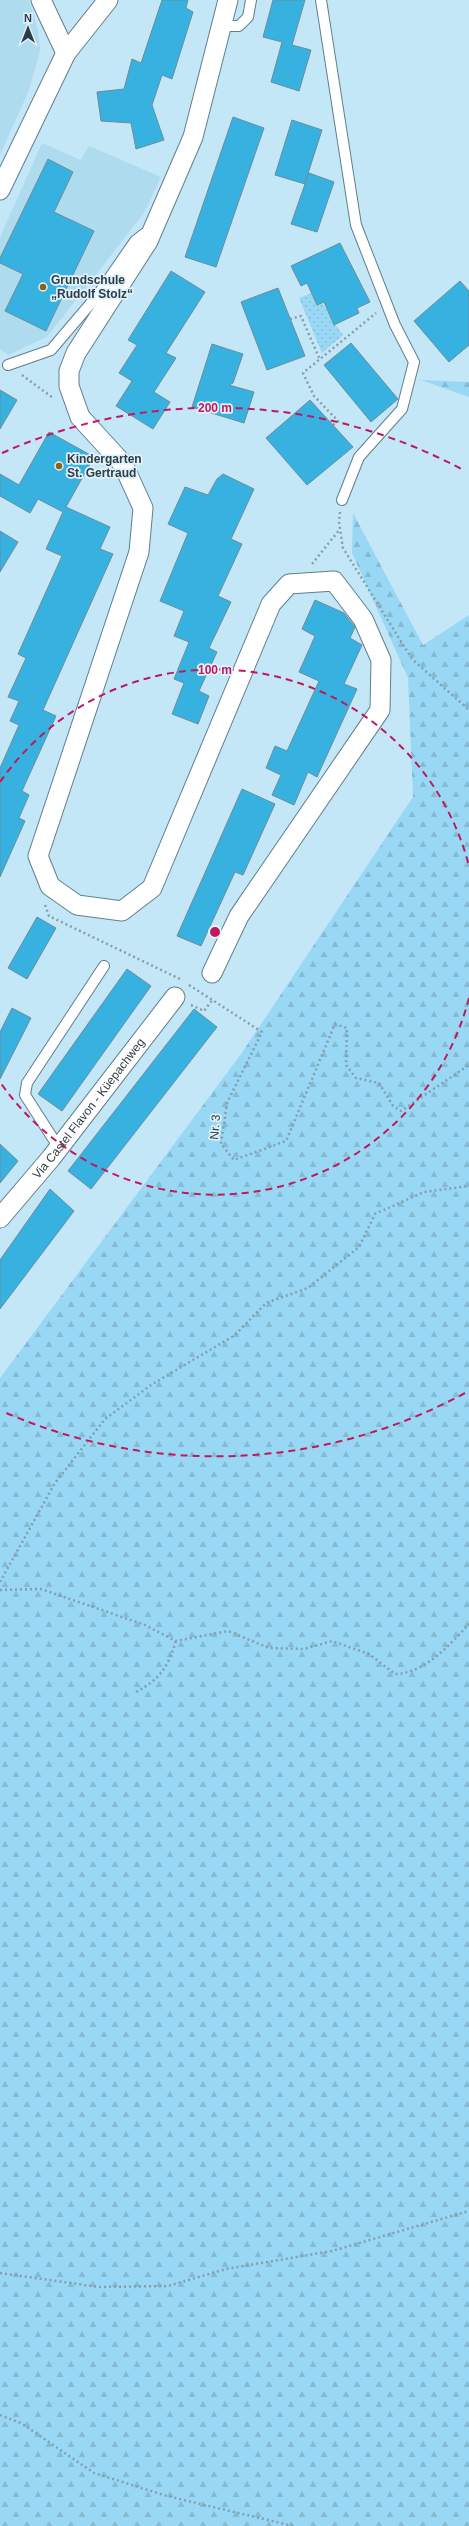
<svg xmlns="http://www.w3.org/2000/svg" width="469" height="2526" font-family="Helvetica,sans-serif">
<defs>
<pattern id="grass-dots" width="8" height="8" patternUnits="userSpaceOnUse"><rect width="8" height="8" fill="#99d8f4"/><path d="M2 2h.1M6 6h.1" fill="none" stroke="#84bad2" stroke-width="1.8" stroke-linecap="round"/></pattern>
<pattern id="forest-firs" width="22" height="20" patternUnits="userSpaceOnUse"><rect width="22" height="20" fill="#99d8f4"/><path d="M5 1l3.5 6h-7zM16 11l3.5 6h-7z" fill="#84bad2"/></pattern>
</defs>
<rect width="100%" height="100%" fill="#c4e7f8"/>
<path fill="#afdbee" d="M0,0H29L38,30L40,51L29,90L0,155Z
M42,143L81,160L89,146L161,177L144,213L47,337L8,355L0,349V237Z"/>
<path fill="url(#grass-dots)" d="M312,293C327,305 331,321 343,335L322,353L299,298Z"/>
<path fill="url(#forest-firs)" d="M421,380L469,382V397Z
M353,513L423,645L469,615V2526H0V1378L241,1054L413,797L408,678L352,553Z"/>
<path fill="#37b1df" stroke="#6c8d9c" d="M162,0H188L186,8L193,12L172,79L162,75L152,105L164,140L136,149L131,123L101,121L97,92L124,89L132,59L141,63Z
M273,0H305L292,45L311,50L299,91L271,82L282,42L263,37Z
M233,117L264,128L216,267L185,257Z
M292,120L322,130L305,183L309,173L334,182L317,232L291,224L305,184L275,175Z
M48,159L73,172L54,212L94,231L46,331L5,311L23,274L0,263V258Z
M340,243L370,302L357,308L359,313L334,325L324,302L317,305L307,283L301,286L291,266Z
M171,271L205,292L166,353L176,358L154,392L170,402L153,429L116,406L132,381L119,373L137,345L128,340Z
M460,281L469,291V345L449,362L414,321Z
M278,288L305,356L267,370L241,302Z
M351,343L398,399L371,422L324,365Z
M212,344L243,354L233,383L229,385L254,392L244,423L192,407Z
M0,390L17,400L0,429Z
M310,400L353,447L307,485L266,438Z
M49,432L94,457L66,507L110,527L100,549L113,554L43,710L56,716L22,791L29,795L19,818L25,821L0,877V768L19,725L10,721L19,701L8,697L26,658L18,654L62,556L46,549L63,512L38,499L30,513L0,496V474L19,485Z
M223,474L254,489L231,539L242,544L218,596L231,602L209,648L217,652L199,691L209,696L198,724L172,714L184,683L174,679L189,642L174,636L184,611L160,601L188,533L168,524L185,487L208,495L217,479Z
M0,531L18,542L0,572Z
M315,600L344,613L355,627L350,638L362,645L344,684L357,689L317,777L308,772L294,805L272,795L281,775L266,768L275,746L287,751L319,681L299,672L315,636L302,629Z
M242,789L275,804L243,875L235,872L201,946L177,936Z
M37,917L56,928L27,979L8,968Z
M127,969L151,986L62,1111L38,1094Z
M12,1008L31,1018L0,1079V1032Z
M194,1009L217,1027L91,1189L68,1171Z
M0,1144L18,1161L0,1183Z
M50,1189L74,1211L0,1309V1260Z"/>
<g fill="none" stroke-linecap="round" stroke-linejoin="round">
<defs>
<path id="service" d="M321,0L356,225L395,325L414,362L402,409L359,457L342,500
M222,26H239L248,17L251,0
M8,365L51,350L97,296L135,241L144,234L150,236
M59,1148L25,1095L27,1083L104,966"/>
<g id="minor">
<path d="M41,0L66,53"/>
<path d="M0,190L66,53L108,0"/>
<path d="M212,973L239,916L380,710L381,660L363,619L334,581L289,584L271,604L152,888L122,911L77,905L50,886L38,856L139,552L143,508L123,464L80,417L69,386V371L76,353L148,241L193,137L228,0"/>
<path id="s1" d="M0,1218L51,1158L175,997"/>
</g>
</defs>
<use href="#service" stroke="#5f7f8e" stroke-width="12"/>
<use href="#minor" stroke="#5f7f8e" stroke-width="21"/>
<path stroke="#849eab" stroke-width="2.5" stroke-dasharray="2 3" stroke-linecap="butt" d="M290,319L301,316L320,360
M22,375L53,398
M333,425L338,421L314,396L303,373L376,313
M340,512L339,522L343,548L412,659L469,710
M312,564L340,529
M45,905L49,916L180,979
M189,985L262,1032L227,1103L221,1144L234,1160L286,1141L335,1024L347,1028L346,1065L356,1078L379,1083L393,1106L401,1111L469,1065
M191,1005L204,1011L213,999
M0,1582L55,1483L105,1419L151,1385L235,1335L266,1303L308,1288L359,1247L375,1214L424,1192L469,1186
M0,1590L41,1589L145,1625L176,1641L228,1631L269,1648L304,1649L332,1641L369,1654L395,1674C426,1673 449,1645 469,1624
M136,1692C161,1679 168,1666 176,1641
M0,2273L99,2287L168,2286L226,2269L332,2251L469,2211
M0,2415L21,2423L94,2473L167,2496L293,2526"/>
<use href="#service" stroke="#fff" stroke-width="10"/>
<use href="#minor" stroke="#fff" stroke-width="19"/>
</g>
<g fill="none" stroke="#c2185b" stroke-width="2" stroke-dasharray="7 5">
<path d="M469 998A262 262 0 0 1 0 1082M0 782A262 262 0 0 1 469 866"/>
<path d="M465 1393A524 524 0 0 1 2 1411M2 453A524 524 0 0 1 465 471"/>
</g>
<g fill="#8f630b" stroke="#ddf2fc" stroke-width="1.5">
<circle cx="43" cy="287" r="4"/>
<circle cx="59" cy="466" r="4"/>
</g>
<g text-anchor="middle" stroke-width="3.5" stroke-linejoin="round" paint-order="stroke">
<g font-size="12" font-weight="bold" fill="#2e3c43" stroke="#ddf2fc" text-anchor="start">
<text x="51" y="284">Grundschule<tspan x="51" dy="14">„Rudolf Stolz“</tspan></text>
<text x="67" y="463">Kindergarten<tspan x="67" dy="14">St. Gertraud</tspan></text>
</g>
<g font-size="12" fill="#2e3c43" stroke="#ddf2fc">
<text dy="4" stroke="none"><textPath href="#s1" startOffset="141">Via Castel Flavon - Küepachweg</textPath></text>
<text transform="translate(215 1127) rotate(-85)" y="4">Nr. 3</text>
</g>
</g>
<circle cx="215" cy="932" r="6" fill="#c2185b" stroke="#ddf2fc" stroke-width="2"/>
<g font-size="12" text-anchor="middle" font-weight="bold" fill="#c2185b" stroke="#ddf2fc" stroke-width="3.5" stroke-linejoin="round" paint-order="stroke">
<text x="215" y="412">200 m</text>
<text x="215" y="674">100 m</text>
</g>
<g transform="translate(28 28)" stroke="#ddf2fc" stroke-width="3" paint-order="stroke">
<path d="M0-3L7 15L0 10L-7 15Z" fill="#2e3c43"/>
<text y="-6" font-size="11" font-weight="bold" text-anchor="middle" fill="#2e3c43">N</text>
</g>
</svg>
